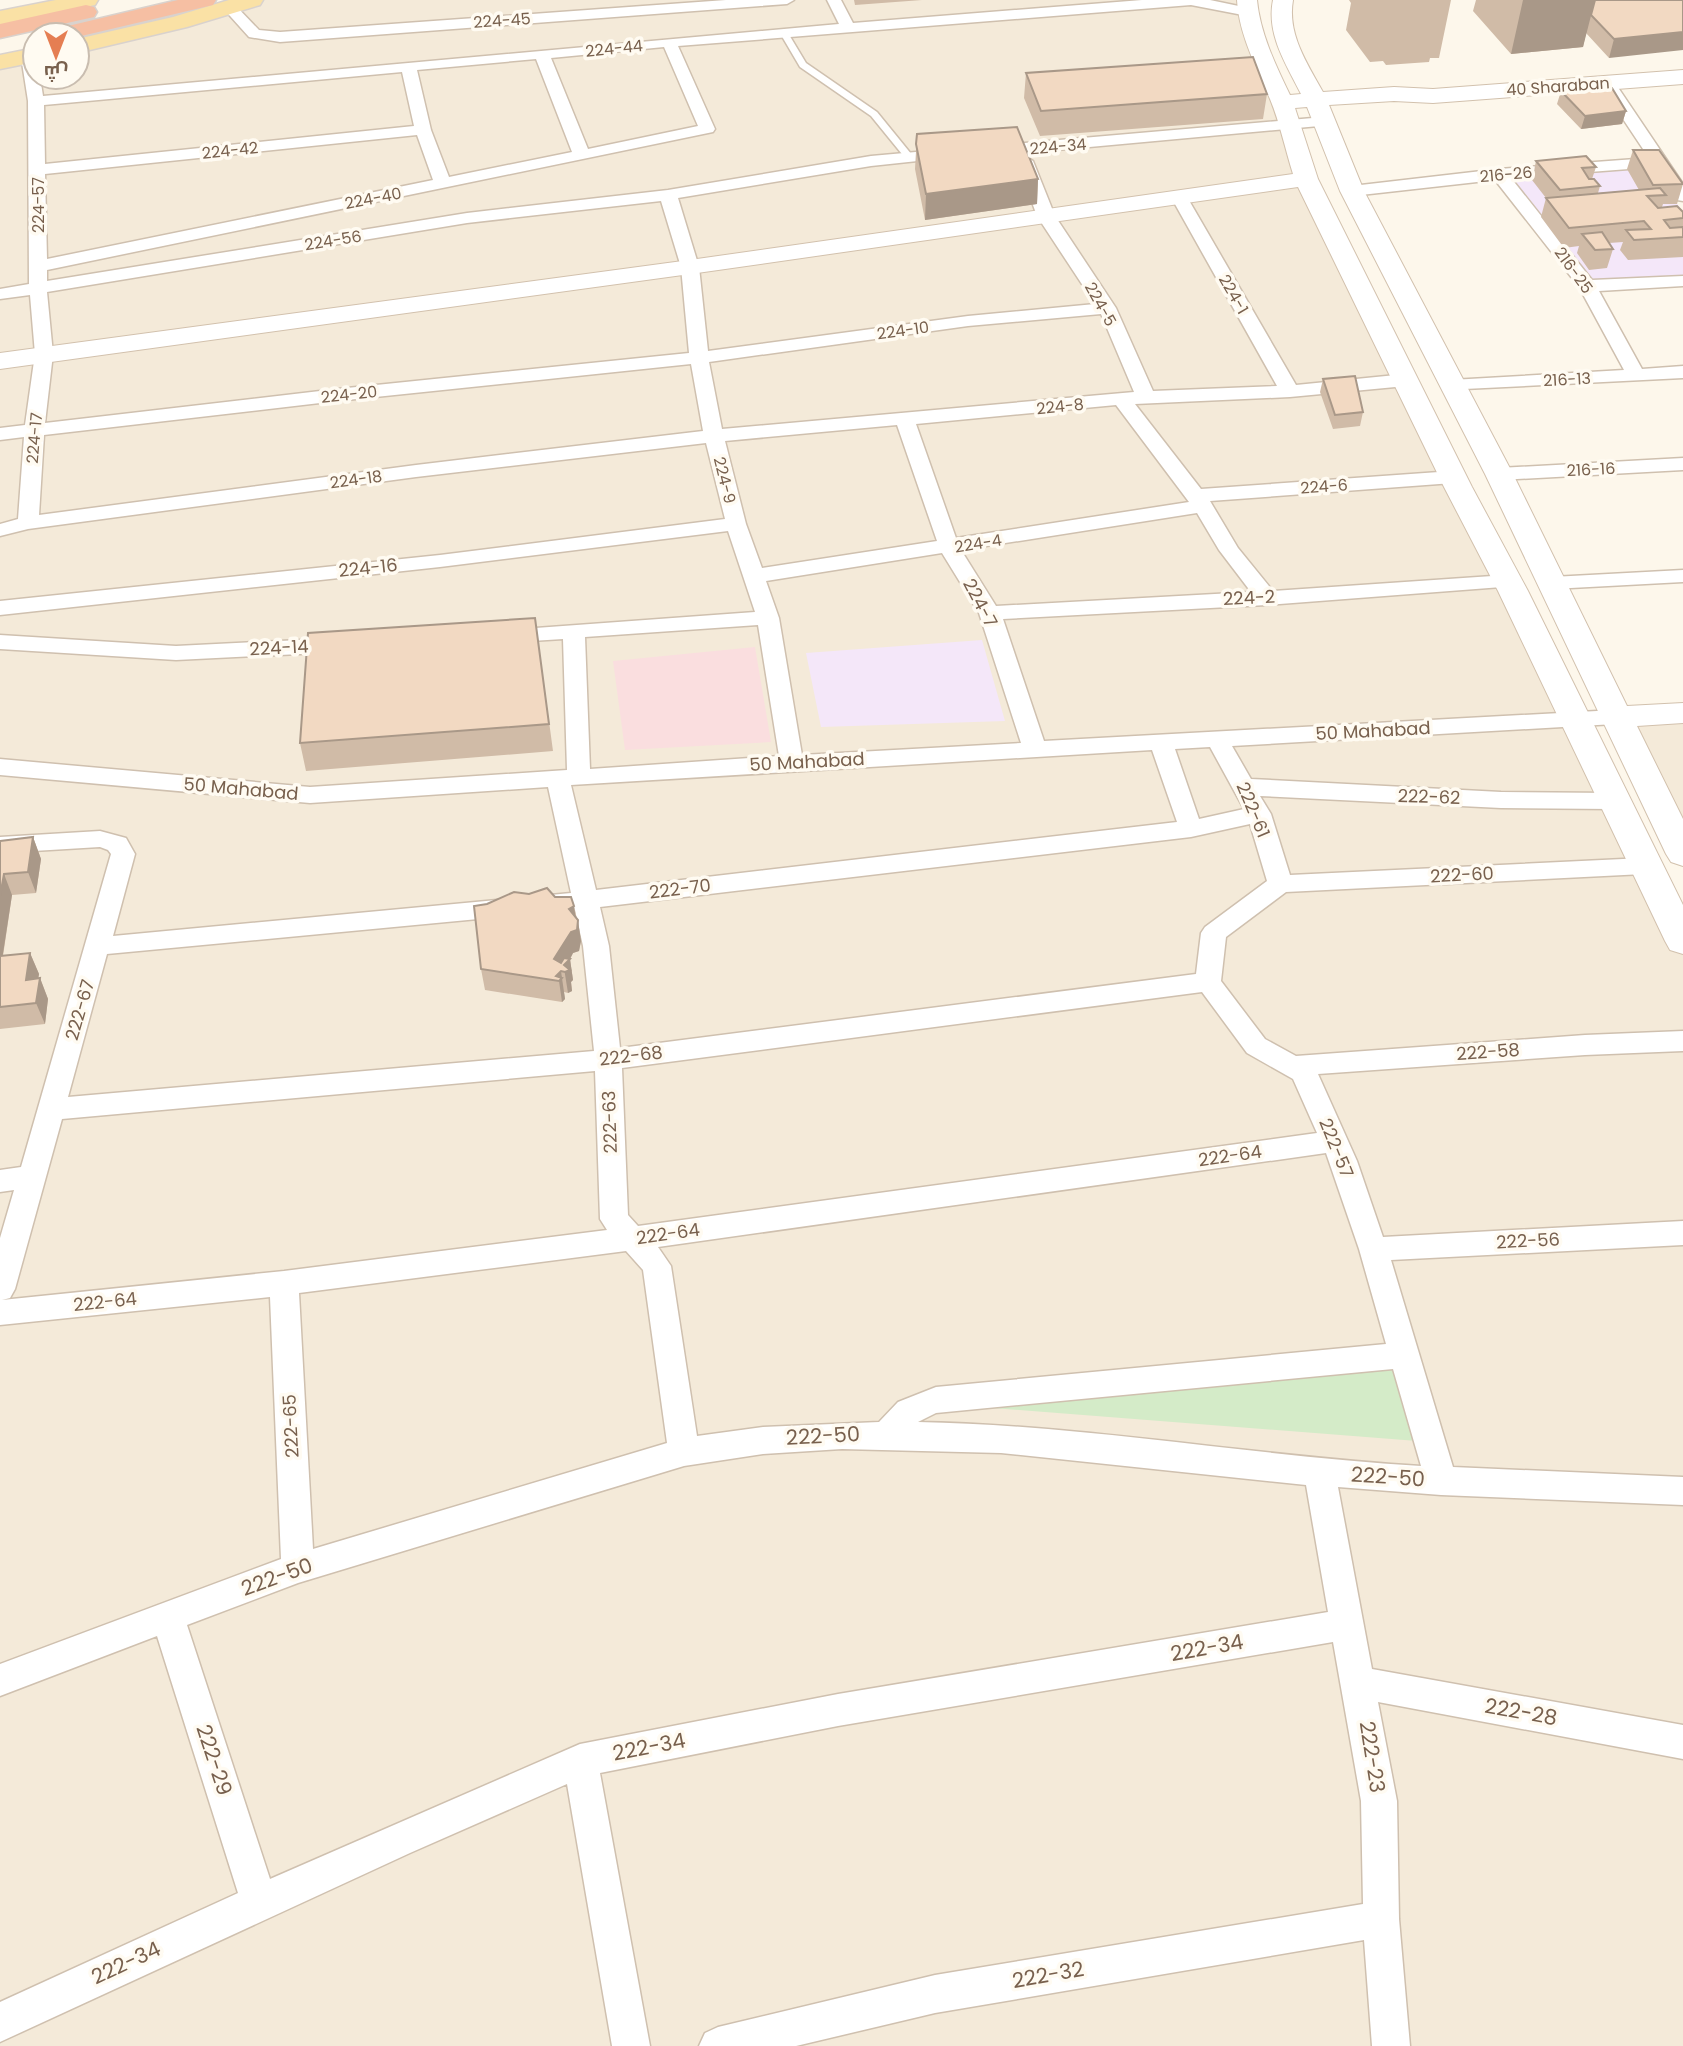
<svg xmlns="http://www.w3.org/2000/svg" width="1683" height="2046" font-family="Poppins,Cairo,sans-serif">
<rect width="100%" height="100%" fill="#fdf7eb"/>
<path fill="#f4ead9" d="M264,0H1243L1266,77L1683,936V2046H0V66L35,58V77H77V48Z
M1683,715V867L1615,717Z"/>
<path fill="#f4e7f9" d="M1652,167L1683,212V278L1590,282L1511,179Z
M982,640L1005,721L821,727L806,653Z"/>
<path fill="#fadedf" d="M755,647L771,742L625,750L613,661Z"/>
<path fill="#d4ebc8" d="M1384,1346L1417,1441L903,1401Z"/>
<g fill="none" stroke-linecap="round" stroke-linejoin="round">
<defs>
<path id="lane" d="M784,31L788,33L806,63L877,112L912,155V159H906L871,116L800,67L780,33Z"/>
<path id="street" d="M726,0H794L787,4L280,42L249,37L222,7L224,4H234L259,30L280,32Z
M827,0H841L853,23L1142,0H1210L1253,9L1255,12L1248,16L1191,5L678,46L715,129L713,132L47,270V281L467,213L668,190L871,156L949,149L957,154L955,157L871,166L678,198L699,267L708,351L968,316L1095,304L1037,216L1017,161L1025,156L1033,161L1055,216L1116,308L1153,391L1277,386L1171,197L1179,192L1187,197L1296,385L1406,374L1413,376L1415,380L1413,384L1406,386L1290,397L1135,404L1201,489L1453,471L1460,473L1463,477L1460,481L1453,483L1210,501L1238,548L1273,591L1507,575L1515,576L1518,581L1515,586L1267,605L1003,619L1044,741L1615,710L1623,712L1626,717L1623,722L1615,724L1232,746L1251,779L1501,792L1613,793L1621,795L1625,801L1621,807L1613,809L1501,808L1260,796L1271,814L1290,875L1644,858L1653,860L1656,866L1653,872L1644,874L1286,892L1226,937L1221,981L1265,1039L1296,1056L1585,1035L1683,1031V1051L1585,1055L1318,1074L1357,1161L1383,1237L1683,1221V1245L1391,1260L1453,1467L1683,1477V1505L1441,1495L1338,1487L1372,1669L1683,1725V1759L1378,1702L1397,1801L1399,1919L1410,2046H1372L1364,1940L935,2013L796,2046H699L705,2033L718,2027L935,1975L1363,1904L1361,1801L1333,1642L838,1726L600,1773L650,2046H612L567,1784L410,1853L0,2042V2002L238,1893L157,1636L0,1696V1664L281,1559L270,1297L0,1325V1238L14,1190L0,1192V1170L21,1167L111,854L108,850L100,847L0,853V837L100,831L126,838L135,854L113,936L571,893L548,787L310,803L0,775V759L310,787L567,770L563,639L501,643L493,641L490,636L493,631L755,612L728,531L440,567L0,615V601L440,555L725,519L706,443L416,477L28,529L0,536V524L18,519L24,437L0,440V428L25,425L35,354L30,295L0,299V289L29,284L28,101L21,56L29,51L35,54V77H40L43,96L839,24ZM664,47L698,126L588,149L551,58ZM536,59L572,152L449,177L431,130L417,70ZM402,72L414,126L45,164L44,105ZM417,135L433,180L47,259L45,174ZM661,201L681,267L689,353L337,389L45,423L53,354L47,292L467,223ZM1101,314L1134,392L722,429L709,362L968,326ZM691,364L703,431L416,465L39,515L44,435L337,401ZM1116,405L1189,502L956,538L916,424ZM897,425L937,541L762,568L746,524L725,441ZM1197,513L1219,550L1251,592L996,606L961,550ZM942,553L979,613L1021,743L802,755L779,618L766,581ZM758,625L779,756L590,769L585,637ZM1210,747L1244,809L1199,819L1175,749ZM1152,750L1177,822L596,890L571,785ZM1250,824L1267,881L1205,927L1201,933L1196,974L620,1048L609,946L600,907L1191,837ZM575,910L583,946L594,1051L68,1097L107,954ZM1202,992L1247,1053L1293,1079L1317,1133L638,1226L628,1215L622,1068ZM595,1071L600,1219L607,1230L284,1271L2,1300L10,1298L15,1289L62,1119ZM1326,1153L1359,1249L1386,1344L936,1387L898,1402L879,1422L763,1427L697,1436L671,1266L658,1247ZM626,1251L643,1270L667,1443L313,1549L299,1293ZM1393,1369L1421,1466C1253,1456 1086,1425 918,1422L936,1413ZM842,1449L1001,1453L1306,1485L1328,1612L838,1694L580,1744L270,1879L187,1625L298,1583L684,1466L763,1454Z
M1607,78L1613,80L1683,184V201L1677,200L1655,167L1511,178L1592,280L1683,276V286L1599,291L1642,369L1683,366V378L1444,390L1441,386L1444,382L1451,380L1624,370L1579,287L1495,180L1352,196L1344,191L1352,186L1499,169L1649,158L1599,83Z
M1324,117L1332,122L1330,125L991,156L983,151L991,146Z
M1683,458V470L1499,480L1492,478L1489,474L1492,470L1499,468Z
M1683,570V582L1552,589L1544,588L1541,583L1544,578L1552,577Z
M0,635L176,646L341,638L349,640L352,645L349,650L341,652L176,660L0,649Z"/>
<path id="secondary" d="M1237,0H1257C1260,33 1276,66 1290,95L1301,94C1286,64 1266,34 1273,0H1293C1287,34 1307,63 1323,92L1394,87L1433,89L1683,70V84L1433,103L1394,101L1329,105L1364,191L1513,474L1627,706L1683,703V723L1637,726L1683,819V866L1671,862L1666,854L1485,474L1340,191L1307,107L1295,108L1318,179L1472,487L1528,591L1683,905V954L1670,950L1665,941L1498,591L1444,487L1298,187L690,274L0,369V353L690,260L1293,174C1285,149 1280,123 1270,99C1257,68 1239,35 1237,0Z"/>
<path id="primary" d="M56,0H98L95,5L0,25V11Z
M229,0H263L260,5L187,27L77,53V39L173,17Z
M35,48V62L0,69V55Z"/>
<path id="highway" d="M178,0H216L213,5L77,37V35H48L51,30Z
M86,5L94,7L97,12L94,17L0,38V24Z"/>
</defs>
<use href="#lane" stroke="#cfc0af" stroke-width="3"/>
<use href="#street" stroke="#cfc0af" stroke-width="3"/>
<use href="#secondary" stroke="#d2c1ad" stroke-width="2"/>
<use href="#primary" stroke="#d9d2cd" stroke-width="3"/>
<use href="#highway" stroke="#d9d2cd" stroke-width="3"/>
<use href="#lane" fill="#fff" fill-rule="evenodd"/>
<use href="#street" fill="#fff" fill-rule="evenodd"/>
<use href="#secondary" fill="#fff" fill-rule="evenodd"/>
<use href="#primary" fill="#fae1a5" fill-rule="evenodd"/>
<use href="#highway" fill="#f6bfa3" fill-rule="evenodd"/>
</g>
<path fill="#d0bba7" d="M854,0H922L855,5Z
M1349,0H1451L1439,58H1430L1429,62L1386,65L1383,61L1370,62L1346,30L1351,3Z
M1476,0H1683L1609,58L1586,33L1583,47L1511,54L1473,11Z
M1026,73L1267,94L1263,119L1040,136L1024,98Z
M1561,91L1626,111L1622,124L1581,129L1557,104Z
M917,134L1038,179L1037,204L925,220L915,169Z
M1633,150L1683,184L1677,204H1663L1662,207L1683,212V257L1628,260L1620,250L1623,242L1609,243L1613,249L1607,268L1589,270L1577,253L1579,246L1564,248L1541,217L1546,198L1532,180L1536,161L1596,167L1592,179L1600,186L1598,193L1639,190L1627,169Z
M1323,379L1363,412L1360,426L1333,429L1320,392Z
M535,618L553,751L306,771L300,743Z
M33,837L41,859L36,893L12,895L3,956L30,953L39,974L38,978H40L48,999L45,1024L0,1029V841Z
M555,897L574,906L581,941L579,951L573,953L570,959L573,980L571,982L572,991L568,993L564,992L565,999L562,1002L485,990L481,969L487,904Z"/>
<path fill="#a99888" d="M1523,0H1595L1583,47L1511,54Z
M1683,32V50L1609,58L1614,39Z
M1626,111L1622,124L1581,129L1585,116Z
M1038,179L1037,204L925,220L926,194Z
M33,837L41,859L36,893L28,872Z
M4,874L12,895L0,973V896Z
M574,906L577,927L569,909Z
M578,920L581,941L579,951L573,953L569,961L570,959L573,980L571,982L572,991L568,993L564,968L561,971L565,999L562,1002L559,981L557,980L554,959Z
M30,953L39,974L35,1000L26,980Z
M40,978L48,999L45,1024L36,1003Z"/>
<path fill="#f2d9c2" stroke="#a99888" stroke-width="2" d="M1595,0H1683V32L1614,39L1591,15Z
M1253,57L1267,94L1041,111L1026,73Z
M1612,88L1626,111L1585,116L1561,91Z
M1017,127L1038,179L926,194L916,144L917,134Z
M1633,150H1659L1683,184L1653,185Z
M1586,156L1596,167L1582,168L1589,179H1594L1600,186L1560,190L1536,161Z
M1660,188L1666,195L1647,196L1658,208L1677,206L1683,212V218L1664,220L1670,228L1683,227V237L1634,240L1626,230L1651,229L1644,221L1569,228L1546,198Z
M1602,232L1613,249L1595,250L1582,234Z
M1355,376L1363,412L1335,415L1323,379Z
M535,618L549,724L300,743L308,633Z
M33,837L28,872L4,874L0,896V841Z
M547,888L555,897H571L574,906L569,909L578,920L577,930L571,932L554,959L561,963L564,958L570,959L564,965L570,970L565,972L561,971L556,976L562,978L559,981L481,969L474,906L487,904L514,892L529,894Z
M30,953L26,980L40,978L36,1003L0,1007V956Z"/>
<g text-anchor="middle" stroke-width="7" stroke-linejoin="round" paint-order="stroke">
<g font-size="16" fill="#78604d" stroke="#fffbf2">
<text transform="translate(502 20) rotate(-4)" y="6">224-45</text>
<text transform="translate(614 48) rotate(-6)" y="6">224-44</text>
<text transform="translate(1558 86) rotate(-4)" y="6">40 Sharaban</text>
<text transform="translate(1058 146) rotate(-5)" y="6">224-34</text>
<text transform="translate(230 150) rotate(-6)" y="6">224-42</text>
<text transform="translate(1506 174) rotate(-5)" y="6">216-26</text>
<text transform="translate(373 198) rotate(-11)" y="6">224-40</text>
<text transform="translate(38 205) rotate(-90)" y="6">224-57</text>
<text transform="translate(333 240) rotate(-9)" y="6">224-56</text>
<text transform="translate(1574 270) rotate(54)" y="6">216-25</text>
<text transform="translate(1234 294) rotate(60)" y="6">224-1</text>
<text transform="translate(1101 304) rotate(61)" y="6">224-5</text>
<text transform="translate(903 330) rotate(-8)" y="6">224-10</text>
<text transform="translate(1567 379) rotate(-3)" y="6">216-13</text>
<text transform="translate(349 394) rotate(-6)" y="6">224-20</text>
<text transform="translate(1060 406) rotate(-6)" y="6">224-8</text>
<text transform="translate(34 438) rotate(-85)" y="6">224-17</text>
<text transform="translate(1591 469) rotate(-3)" y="6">216-16</text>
<text transform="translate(356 479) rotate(-8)" y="6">224-18</text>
<text transform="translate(725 480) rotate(76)" y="6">224-9</text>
<text transform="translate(1324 486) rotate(-4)" y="6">224-6</text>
<text transform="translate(978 543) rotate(-9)" y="6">224-4</text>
</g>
<g font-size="18" fill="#78604d" stroke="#fffbf2">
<text transform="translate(368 568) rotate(-6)" y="6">224-16</text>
<text transform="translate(1249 598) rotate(-3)" y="6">224-2</text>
<text transform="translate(980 603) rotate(62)" y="6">224-7</text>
<text transform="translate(279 648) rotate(-3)" y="6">224-14</text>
<text transform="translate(1373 731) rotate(-3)" y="6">50 Mahabad</text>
<text transform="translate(807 762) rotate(-3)" y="6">50 Mahabad</text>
<text transform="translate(241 789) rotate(5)" y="6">50 Mahabad</text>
<text transform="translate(1429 797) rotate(2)" y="6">222-62</text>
<text transform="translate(1253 810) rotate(67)" y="6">222-61</text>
<text transform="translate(1462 875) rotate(-3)" y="6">222-60</text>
<text transform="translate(680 889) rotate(-7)" y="6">222-70</text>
<text transform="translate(80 1010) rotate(-74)" y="6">222-67</text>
<text transform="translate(1488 1052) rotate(-4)" y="6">222-58</text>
<text transform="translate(631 1056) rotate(-7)" y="6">222-68</text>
<text transform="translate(610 1122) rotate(-92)" y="6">222-63</text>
<text transform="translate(1336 1148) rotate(68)" y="6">222-57</text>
<text transform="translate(1230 1156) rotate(-8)" y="6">222-64</text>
<text transform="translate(668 1234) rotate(-8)" y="6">222-64</text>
<text transform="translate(1528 1241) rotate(-3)" y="6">222-56</text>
<text transform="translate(105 1302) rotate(-6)" y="6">222-64</text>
<text transform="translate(291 1426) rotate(-93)" y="6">222-65</text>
</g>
<g font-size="21" fill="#78604d" stroke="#fffbf2">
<text transform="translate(823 1436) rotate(-3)" y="7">222-50</text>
<text transform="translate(1388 1477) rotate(4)" y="7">222-50</text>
<text transform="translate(277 1577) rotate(-20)" y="7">222-50</text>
<text transform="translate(1207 1648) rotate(-10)" y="7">222-34</text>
<text transform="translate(1521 1712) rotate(10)" y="7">222-28</text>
<text transform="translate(649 1747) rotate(-11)" y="7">222-34</text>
<text transform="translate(1372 1757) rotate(81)" y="7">222-23</text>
<text transform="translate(214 1760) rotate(72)" y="7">222-29</text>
<text transform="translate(126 1963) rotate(-25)" y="7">222-34</text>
<text transform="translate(1048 1975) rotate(-10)" y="7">222-32</text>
</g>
</g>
<g transform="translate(56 56) rotate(180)"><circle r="33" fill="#fffbf2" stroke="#c9bdb0" stroke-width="2"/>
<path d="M0-5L12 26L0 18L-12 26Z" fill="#e57e52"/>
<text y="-10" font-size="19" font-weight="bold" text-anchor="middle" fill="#78604d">ش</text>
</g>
</svg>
